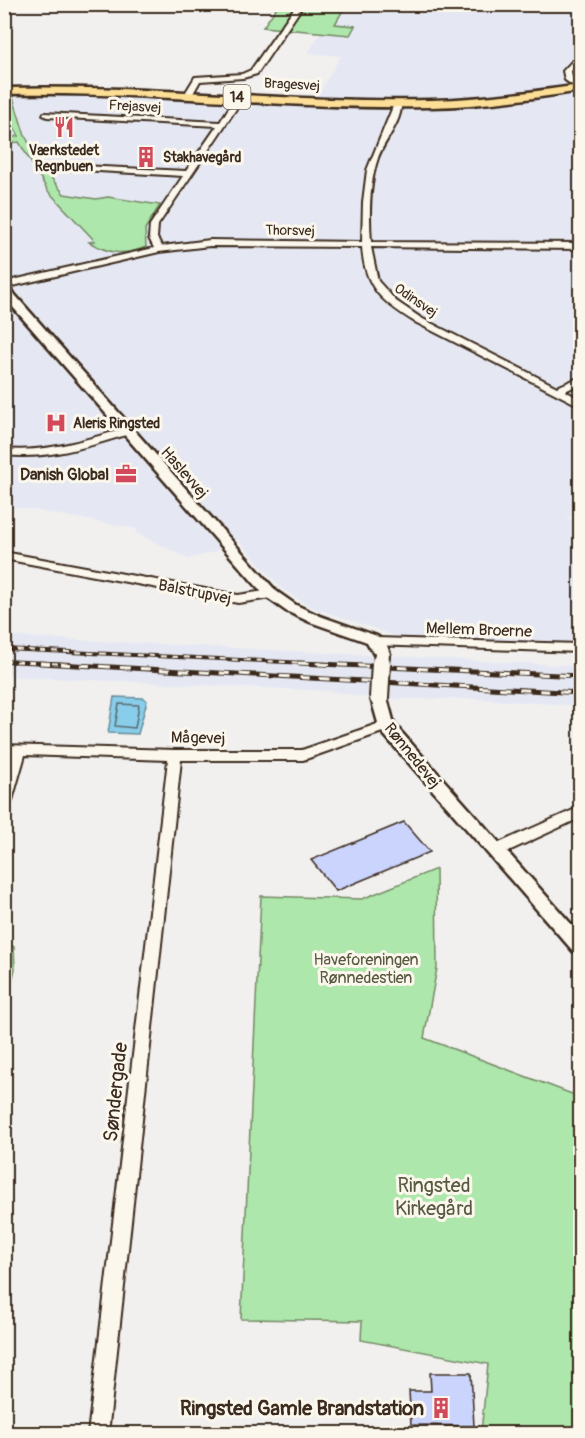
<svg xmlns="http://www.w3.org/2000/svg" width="585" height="1438" font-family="Pangolin,sans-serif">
<rect width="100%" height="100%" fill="#f1f0ef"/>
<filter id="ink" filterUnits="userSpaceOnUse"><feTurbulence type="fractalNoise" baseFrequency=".0167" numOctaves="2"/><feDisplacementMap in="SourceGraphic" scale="12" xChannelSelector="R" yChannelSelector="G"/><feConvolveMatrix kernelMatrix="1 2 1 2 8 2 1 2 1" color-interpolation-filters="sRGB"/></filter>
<g filter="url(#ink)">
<path fill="#e5e8f3" d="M346,5H580V518L565,516L580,525V644L402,638L308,606L281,588L238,540L214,552L188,559L136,533L137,529L5,505V94L61,93L313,103L341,56L308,53L321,32L350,35L355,26L334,24Z
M4,636L580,666V706L479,699H393L362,697L330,691L5,676Z"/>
<path fill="#ade7ab" stroke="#748864" stroke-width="1.5" d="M279,4L346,5L335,24L355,26L350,35L263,27Z
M12,94L25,136L44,169L64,194L96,199L108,197L160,205L145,229L146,247C124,256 109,254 89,242L95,241L48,191L19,142L5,144V139L19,136L5,111V95Z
M436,869L437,968L424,1038L580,1097V1433H481L488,1364L361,1340L362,1321L241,1319L261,896L362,899Z
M5,942L14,947L15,969L5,1012Z"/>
<path fill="#88cde9" stroke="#698c98" stroke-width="1.5" d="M114,697L144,698L147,701L138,734L108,733Z"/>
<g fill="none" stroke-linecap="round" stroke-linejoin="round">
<path stroke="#5a6b6f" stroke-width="1.5" d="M119,704L139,705L135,728L115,726Z"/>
</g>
<path fill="#cad4fc" stroke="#3b2a1e" stroke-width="1.5" d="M404,822L430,852L336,891L311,860Z
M430,1373H471L474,1426L411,1425L409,1391H431Z"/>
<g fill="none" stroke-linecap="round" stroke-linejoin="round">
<defs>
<path id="minor" d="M297,4H304L257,74L243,78L200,81L191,97H185L184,95L195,77L242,74L251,70Z
M577,56H580V62L571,71L572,77L579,85L575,87L565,80L563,71Z
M237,95L244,97L158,225L157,238L162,246L210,240L362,242L363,202L367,170L394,104L401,102C403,121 384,141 378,158C369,184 369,214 371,242L580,243V249L371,247L378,281L396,301L421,318L557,387L580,377V384L565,391L580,399V406L415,322C381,301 365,288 362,247L210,246L159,252L4,288V282L154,248L149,238L150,225L183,176L65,169L61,167L62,165L186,171L217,126L47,117L43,115L44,113L220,122Z
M128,428L133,431L132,433C90,446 49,460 4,455V449C49,453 86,439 128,428Z
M4,552L238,595L271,590L277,594L271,598L238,603L4,559Z
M377,638L580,644V652L372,645L371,642Z
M386,721L393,726L391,729L303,760H181L108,1434H88L168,760L25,755L11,804L4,809V777L11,755H4V745L175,750H302Z
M580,807V818L500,855H490L488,851L490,847Z"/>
<path id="tertiary" d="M4,286L8,287L276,591L296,605L320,616L377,636L386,643L390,654L388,658H376L367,642L310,622L286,611L266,597L4,297Z
M379,693L385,694L387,698L394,724L580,934V953L573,951L380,730L371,698L373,694Z"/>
<path id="primary" d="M580,85V91C531,99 481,106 431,107C289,110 147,91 4,94V88C147,84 289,103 431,100C481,99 531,92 580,85Z"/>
</defs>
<use href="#minor" stroke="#3b2a1e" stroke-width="4"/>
<use href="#tertiary" stroke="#3b2a1e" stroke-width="5"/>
<use href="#primary" stroke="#3b2a1e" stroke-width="5"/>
<use href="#minor" fill="#fbf7ec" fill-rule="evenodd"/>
<use href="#tertiary" fill="#fbf7ec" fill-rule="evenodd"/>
<use href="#primary" fill="#fcde96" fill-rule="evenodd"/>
<defs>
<path id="rail-far1" d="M4,649L330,664
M4,661L70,664"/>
<path id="rail" d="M40,663L580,693
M298,663L580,676"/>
</defs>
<use href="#rail-far1" stroke="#3b2a1e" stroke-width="4"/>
<use href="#rail" stroke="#3b2a1e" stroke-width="5"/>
<use href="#rail-far1" stroke="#fbf7ec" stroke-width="2" stroke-dasharray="6" stroke-linecap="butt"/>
<use href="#rail" stroke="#fbf7ec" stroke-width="3" stroke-dasharray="10" stroke-linecap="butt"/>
<defs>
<path id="tertiary-bridge-far1" d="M381,664L382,654"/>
<path id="tertiary-bridge" d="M379,698L381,663"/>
</defs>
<use href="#tertiary-bridge-far1" stroke="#3b2a1e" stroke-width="18" stroke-linecap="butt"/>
<use href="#tertiary-bridge" stroke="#3b2a1e" stroke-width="22" stroke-linecap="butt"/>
<use href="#tertiary-bridge-far1" stroke="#fbf7ec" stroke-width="14"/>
<use href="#tertiary-bridge" stroke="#fbf7ec" stroke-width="18"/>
</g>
</g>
<defs>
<symbol id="restaurant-bare" viewBox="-9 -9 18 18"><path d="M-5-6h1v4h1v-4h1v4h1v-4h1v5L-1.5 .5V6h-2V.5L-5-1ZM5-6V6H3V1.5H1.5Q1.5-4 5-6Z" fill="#d1495b" stroke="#fbf7ec" stroke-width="2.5" paint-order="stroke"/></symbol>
<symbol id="building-bare" viewBox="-9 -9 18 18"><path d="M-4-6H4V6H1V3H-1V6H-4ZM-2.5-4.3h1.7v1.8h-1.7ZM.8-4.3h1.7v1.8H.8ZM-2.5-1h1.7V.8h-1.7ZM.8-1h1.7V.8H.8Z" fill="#d1495b" stroke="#fbf7ec" stroke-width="2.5" paint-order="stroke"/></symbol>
<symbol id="hospital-bare" viewBox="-9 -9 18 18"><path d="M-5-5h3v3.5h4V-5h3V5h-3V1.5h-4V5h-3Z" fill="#d1495b" stroke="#fbf7ec" stroke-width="2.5" paint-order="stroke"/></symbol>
<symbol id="office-bare" viewBox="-9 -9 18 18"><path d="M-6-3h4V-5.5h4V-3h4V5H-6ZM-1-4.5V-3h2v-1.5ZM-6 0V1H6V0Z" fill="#d1495b" stroke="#fbf7ec" stroke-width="2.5" paint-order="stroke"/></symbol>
</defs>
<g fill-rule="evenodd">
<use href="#restaurant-bare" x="49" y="112" width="30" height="30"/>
<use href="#building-bare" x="131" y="142" width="30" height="30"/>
<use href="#hospital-bare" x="41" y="408" width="30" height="30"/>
<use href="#office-bare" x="111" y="459" width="30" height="30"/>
<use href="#building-bare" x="426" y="1393" width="30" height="30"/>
</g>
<g text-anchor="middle" stroke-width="6" stroke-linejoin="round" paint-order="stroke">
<g font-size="14" fill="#3b2a1e" stroke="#fbf7ec">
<text transform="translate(292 84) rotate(3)" y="5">Bragesvej</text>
<text transform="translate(135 106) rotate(3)" y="5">Frejasvej</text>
<text transform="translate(290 230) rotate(1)" y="5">Thorsvej</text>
<text transform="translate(416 300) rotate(34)" y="5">Odinsvej</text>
</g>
<g font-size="14" font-weight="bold" fill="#3b2a1e" stroke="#fbf7ec" text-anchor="start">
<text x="64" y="155" text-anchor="middle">Værkstedet<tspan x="64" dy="16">Regnbuen</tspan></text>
<text x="163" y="162">Stakhavegård</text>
<text x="73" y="428">Aleris Ringsted</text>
</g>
<rect fill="#fbf7ec" stroke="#75685c" stroke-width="1.5" x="223.5" y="85" width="27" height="24" rx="4.5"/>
<g font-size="15" font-weight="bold" fill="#3b2a1e">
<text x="237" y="102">14</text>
</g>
<g font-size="16" fill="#3b2a1e" stroke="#fbf7ec">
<text transform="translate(185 472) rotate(49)" y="6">Haslevvej</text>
<text transform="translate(195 591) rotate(11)" y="6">Balstrupvej</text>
<text transform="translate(479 629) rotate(2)" y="6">Mellem Broerne</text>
<text transform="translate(198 737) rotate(1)" y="6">Mågevej</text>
<text transform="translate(413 755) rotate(51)" y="6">Rønnedevej</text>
</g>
<g font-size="16" font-weight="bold" fill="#3b2a1e" stroke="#fbf7ec" text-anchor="end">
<text x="109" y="480">Danish Global</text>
</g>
<g font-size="16" fill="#585941" stroke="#fbf7ec">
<text x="366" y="965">Haveforeningen<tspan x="366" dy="18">Rønnedestien</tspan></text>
</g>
<g font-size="20" fill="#3b2a1e" stroke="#fbf7ec">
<text transform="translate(115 1092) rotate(-84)" y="7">Søndergade</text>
</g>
<g font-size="20" fill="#585941" stroke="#fbf7ec">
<text x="434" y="1192">Ringsted<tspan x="434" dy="23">Kirkegård</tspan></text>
</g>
<g font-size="20" font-weight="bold" fill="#3b2a1e" stroke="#fbf7ec" text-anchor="end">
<text x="424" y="1415">Ringsted Gamle Brandstation</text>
</g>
</g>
<rect width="585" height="1438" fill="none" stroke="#fbf7ec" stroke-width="24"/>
<rect x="12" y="12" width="561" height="1414" fill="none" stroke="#3b2a1e" stroke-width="2" filter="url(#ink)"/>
</svg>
